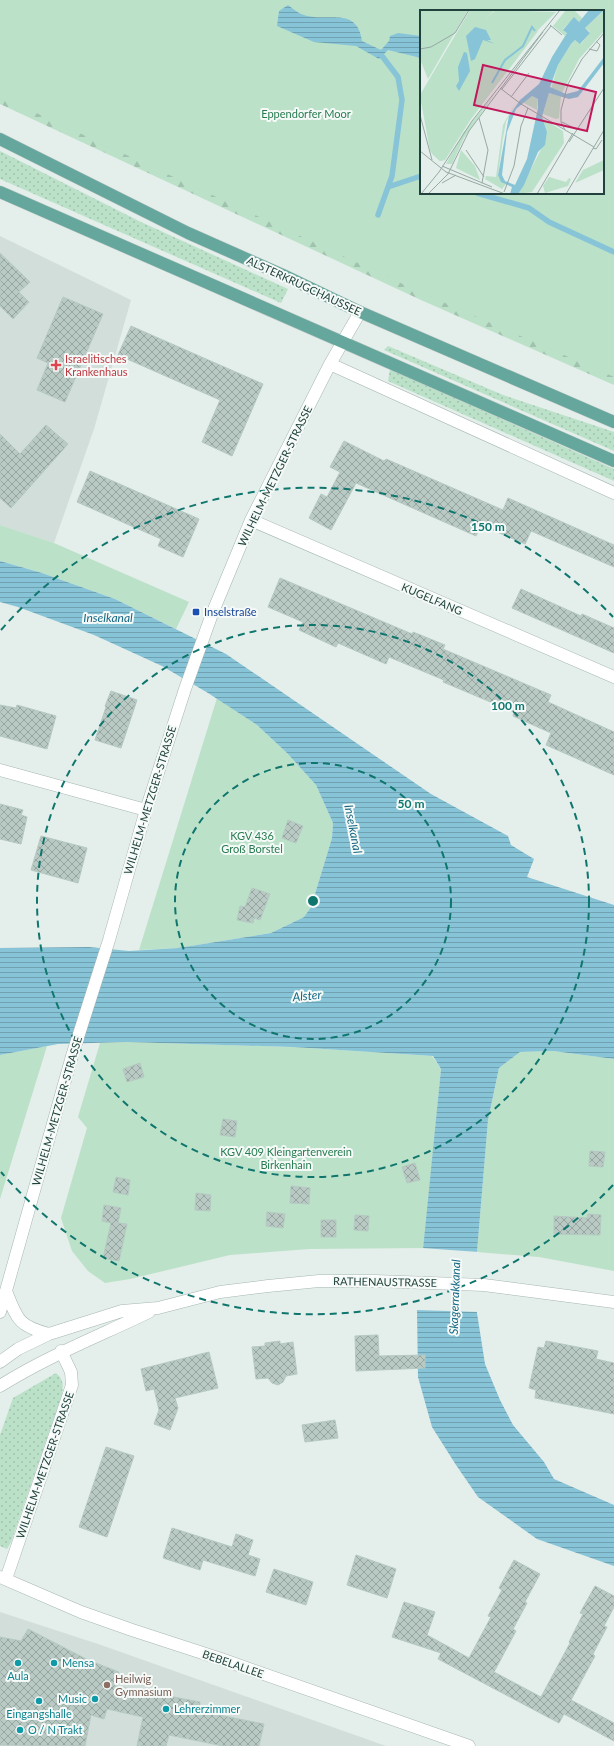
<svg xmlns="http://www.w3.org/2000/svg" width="614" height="1746" font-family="Lato,sans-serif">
<defs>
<pattern id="grass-dots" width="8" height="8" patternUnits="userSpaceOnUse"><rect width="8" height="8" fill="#bbe1c9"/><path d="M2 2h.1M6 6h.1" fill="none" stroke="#a0c2ae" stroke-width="1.8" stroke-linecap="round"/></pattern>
<pattern id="forest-firs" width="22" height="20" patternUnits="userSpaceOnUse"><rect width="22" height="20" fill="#bbe1c9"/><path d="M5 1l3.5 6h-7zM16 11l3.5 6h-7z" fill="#a0c2ae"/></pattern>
<pattern id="water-rules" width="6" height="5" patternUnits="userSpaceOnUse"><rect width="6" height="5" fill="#88c4d7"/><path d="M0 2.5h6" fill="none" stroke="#6fa1b0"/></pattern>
<pattern id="building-cross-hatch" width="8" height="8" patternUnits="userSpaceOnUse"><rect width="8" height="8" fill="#b9c9c4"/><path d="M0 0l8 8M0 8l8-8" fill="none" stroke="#96a5a0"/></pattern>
</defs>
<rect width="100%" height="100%" fill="#e4eeea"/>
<path fill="#d2deda" d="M0,236L131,300L94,429L54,543L0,525Z
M0,1612L101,1645L386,1746H0Z"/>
<path fill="url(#grass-dots)" d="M0,151L141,222L288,289L281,303L0,179Z
M388,346L503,395L614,432V451L384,350Z
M390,369L614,469V481L388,381Z
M56,1373C64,1380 63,1385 62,1395L11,1542L7,1549L0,1546V1435L13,1398Z"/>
<path fill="url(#forest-firs)" d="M0,74L614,353V385L421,300L0,104Z"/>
<path fill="#bbe1c9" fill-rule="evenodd" d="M0,0H614V377L420,292L0,96ZM421,11H603V193H421Z
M0,525L54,543L189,602L176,629L115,599L42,573L0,561Z
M217,698L257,725L287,753L316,785L333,823L332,838L311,907L304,917L271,933L178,948L139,950Z
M127,1042L293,1047L432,1056L441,1069L424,1248L309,1249L230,1255L130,1279L105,1283L88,1271L72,1251L61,1218L87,1128L78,1117L100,1043Z
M47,1046L0,1199V1055Z
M553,1051L614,1059V1271L539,1257L477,1252L488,1120L499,1068L520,1052Z"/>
<path fill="url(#water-rules)" d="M288,5C292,8 297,12 301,14C325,24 357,4 362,41L381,50L389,41L390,36L398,33L421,36V58L388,50L379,59L356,46L314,42L277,26L279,11Z
M0,561L42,573L115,599L226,654L431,794L508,836L511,845L534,859L527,877L614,905V1059L553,1051L520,1052L499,1068L488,1120L477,1252V1313L485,1364L500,1400L513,1425L544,1462L554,1479L614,1505V1566L537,1539L478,1497L456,1465L432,1427L418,1377L417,1310L441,1069L433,1056L293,1047L127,1042L58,1044L0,1055V948L89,947L129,951L178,948L271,933L304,917L311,907L332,838L333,823L316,785L287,753L257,725L208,693L162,666L94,635L18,607L0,602Z"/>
<path fill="#e4eeea" d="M422,1248L479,1252V1312L415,1310Z"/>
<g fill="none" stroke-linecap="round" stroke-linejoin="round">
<path stroke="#88c4d7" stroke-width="5.5" d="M388,187L421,176
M477,193L529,208L549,222L614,252
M378,215L392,176L402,100L398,77L382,56"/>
</g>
<path fill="url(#building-cross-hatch)" stroke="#b5c9c2" d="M0,253L30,282L19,292L29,302L13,319L0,306Z
M63,297L103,314L65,402L37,390L48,363L37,358Z
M131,326L263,384L232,456L202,442L220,400L118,355Z
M46,425L68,444L11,508L0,498V434L20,454Z
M344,441L384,461L386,459L503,510L508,498L614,545V567L531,531L525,544L481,525L476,536L356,483L331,530L309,518L321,494L327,497L340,472L330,467Z
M90,471L199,519L183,557L158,546L161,539L77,502Z
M280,578L412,634L413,632L445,645L443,649L551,695L548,702L614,732V775L546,745L551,733L513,716L514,712L443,682L444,680L389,657L386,664L338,643L336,647L299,630L303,622L268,607Z
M521,589L581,616L582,614L614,628V653L512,608Z
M111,691L137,700L121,748L95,740L106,707L105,706Z
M0,705L16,708L17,705L56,716L47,749L0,736Z
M0,804L23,810L21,815L27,817L21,844L0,839Z
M288,820L303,826L296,843L282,838Z
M41,836L87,848L78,883L31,870Z
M252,888L270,894L260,920L254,918L253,923L237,920L240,906L245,907Z
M140,1063L144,1077L127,1082L123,1069Z
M223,1119L237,1121L235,1137L220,1135Z
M590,1151L605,1152L603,1167L589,1166Z
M415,1163L420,1180L407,1183L402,1167Z
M116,1177L130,1180L128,1195L113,1192Z
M291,1186L310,1188L309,1204L290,1203Z
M196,1193L211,1195L210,1211L195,1210Z
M104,1205L121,1208L118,1223L127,1224L119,1261L103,1258L111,1223L102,1221Z
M267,1212L285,1214L283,1228L266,1226Z
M588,1214L601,1215L600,1235L554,1234V1216L587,1218Z
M355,1215L369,1216L368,1231L354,1230Z
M321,1220H336V1237H321Z
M378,1335L379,1356L425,1355V1368L356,1371L355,1336Z
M280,1341V1344L293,1342L297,1374L286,1376L283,1382L278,1385L272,1383L268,1378L256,1379L252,1347L265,1346V1343Z
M546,1341L598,1351L596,1359L614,1363V1414L535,1398L536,1390L529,1388L538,1347L544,1348Z
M209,1352L218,1388L175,1398L178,1408L170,1430L154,1424L159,1410L154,1389L146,1391L141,1369Z
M335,1420L338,1438L305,1442L302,1425Z
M106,1447L134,1456L107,1537L79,1527Z
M172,1528L232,1547L236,1534L253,1540L248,1555L260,1559L255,1576L203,1560L200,1570L163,1558Z
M356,1555L396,1569L387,1598L347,1585Z
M514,1560L540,1574L525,1602L527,1603L513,1629L516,1631L494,1672L541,1697L570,1643L569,1642L583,1614L580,1613L595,1586L614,1596V1607L604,1626L607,1627L593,1654L595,1656L571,1700L614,1723V1741L564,1714L559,1723L438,1659L441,1653L392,1637L404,1602L435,1612L427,1635L469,1658L491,1617L488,1616L502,1590L499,1588Z
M274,1569L313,1582L306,1605L266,1592Z
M28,1629L88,1660L119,1672L115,1686L200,1702L199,1711L264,1724L259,1746H223L169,1735L166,1746H137L143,1717L107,1709L104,1719L91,1715L85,1746L0,1745V1637L21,1641Z"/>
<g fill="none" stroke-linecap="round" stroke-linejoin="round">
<defs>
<path id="minor" d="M330,364L614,493
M251,520L614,677
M0,770L146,810
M6,1291C17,1319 18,1326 49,1334
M0,1312L72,1056L109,940L146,810L185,689L212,614L251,520L330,364L360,312
M0,1362L18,1349L49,1334L122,1311L158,1308L220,1292L268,1286L319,1281H375L484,1285L614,1302
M0,1386C48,1356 99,1336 149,1312
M6,1579L72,1385L71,1372L61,1351"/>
<path id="tertiary" d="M0,1577L81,1612L132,1630L221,1659L469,1746"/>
<path id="primary" d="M0,139L188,233L285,276L360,312L614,422
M0,192L614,461"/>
</defs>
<use href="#minor" stroke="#a6b7b2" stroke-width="13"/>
<use href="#tertiary" stroke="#a6b7b2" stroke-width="13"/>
<use href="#primary" stroke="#c1cac8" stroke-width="13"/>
<use href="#minor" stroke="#fff" stroke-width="12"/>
<use href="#tertiary" stroke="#fff" stroke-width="12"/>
<use href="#primary" stroke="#65a79c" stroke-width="12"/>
</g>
<g fill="none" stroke="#0f766e" stroke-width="2" stroke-dasharray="7 5">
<circle cx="313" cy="901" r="138"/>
<circle cx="313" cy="901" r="276"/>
<path d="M613 1185A413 413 0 0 1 1 1172M1 630A413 413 0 0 1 613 617"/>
</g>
<path fill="#e0444e" stroke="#f5faf8" stroke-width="1.5" d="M54 359h4v4h4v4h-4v4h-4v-4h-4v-4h4z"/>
<rect fill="#1a4fb4" stroke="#f5faf8" stroke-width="1.5" x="192" y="608" width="8" height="8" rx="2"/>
<g fill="#0f9aa8" stroke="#f5faf8" stroke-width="1.5">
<circle cx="18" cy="1663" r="4"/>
<circle cx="54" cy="1663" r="4"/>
<circle cx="95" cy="1699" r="4"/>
<circle cx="39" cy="1701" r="4"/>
<circle cx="166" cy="1709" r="4"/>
<circle cx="20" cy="1730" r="4"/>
</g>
<circle fill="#8d6e63" stroke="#f5faf8" stroke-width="1.5" cx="107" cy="1685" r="4"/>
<g text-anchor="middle" stroke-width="4" stroke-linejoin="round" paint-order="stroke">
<g font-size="11" fill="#287c50" stroke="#f5faf8">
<text x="306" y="118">Eppendorfer Moor</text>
<text x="252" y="840">KGV 436<tspan x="252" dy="13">Groß Borstel</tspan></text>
<text x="286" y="1156">KGV 409 Kleingartenverein<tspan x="286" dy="13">Birkenhain</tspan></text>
</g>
<g font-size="11" fill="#21423c" stroke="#f5faf8">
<text transform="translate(304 286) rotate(25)" y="4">ALSTERKRUGCHAUSSEE</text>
<text transform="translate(275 476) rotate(-64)" y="4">WILHELM-METZGER-STRASSE</text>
<text transform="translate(432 599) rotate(23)" y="4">KUGELFANG</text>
<text transform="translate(150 800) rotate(-73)" y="4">WILHELM-METZGER-STRASSE</text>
<text transform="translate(57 1111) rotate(-74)" y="4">WILHELM-METZGER-STRASSE</text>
<text transform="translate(385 1282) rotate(1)" y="4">RATHENAUSTRASSE</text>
<text transform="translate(45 1465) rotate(-71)" y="4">WILHELM-METZGER-STRASSE</text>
<text transform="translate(233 1664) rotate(19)" y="4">BEBELALLEE</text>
</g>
<g font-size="11" fill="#be3a42" stroke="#f5faf8" text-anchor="start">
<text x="65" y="363">Israelitisches<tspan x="65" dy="13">Krankenhaus</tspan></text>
</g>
<g font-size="11" fill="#164399" stroke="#f5faf8" text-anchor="start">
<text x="204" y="616">Inselstraße</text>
</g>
<g font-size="11" fill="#0d838f" stroke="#f5faf8" text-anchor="start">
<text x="62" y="1667">Mensa</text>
<text x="18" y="1680" text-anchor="middle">Aula</text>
<text x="87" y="1703" text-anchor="end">Music</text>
<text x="174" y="1713">Lehrerzimmer</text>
<text x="39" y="1718" text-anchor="middle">Eingangshalle</text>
<text x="28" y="1734">O / N Trakt</text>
</g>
<g font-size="11" fill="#785e54" stroke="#f5faf8" text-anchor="start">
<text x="115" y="1683">Heilwig<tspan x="115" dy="13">Gymnasium</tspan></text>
</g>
<g font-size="12" font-style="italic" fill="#166783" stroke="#f5faf8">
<text x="108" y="622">Inselkanal</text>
<text transform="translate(353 829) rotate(79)" y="4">Inselkanal</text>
<text transform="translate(307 996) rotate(-5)" y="4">Alster</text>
<text transform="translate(455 1297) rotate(-88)" y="4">Skagerrakkanal</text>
</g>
</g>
<g transform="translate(420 10)">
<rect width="184" height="184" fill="#e4eeea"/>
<path d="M77,81L44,128L32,154H26L43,123Z" fill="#bbe1c9"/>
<path d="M50,0H53L43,20L98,0L118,21L51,109L25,150L20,151L10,141L0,85Z" fill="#bbe1c9"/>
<path d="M0,0H48L8,69L0,49ZM51,0H75L67,7L76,0L136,2L117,21L33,132L24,150L20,151L12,144L0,86ZM146,0H154L162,8L159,12L154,8L143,19L147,23L145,26L133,16ZM184,0V21L159,49L142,83L131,79L138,55L151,34L155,30L161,34L170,22L165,18ZM129,83L141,86L139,108L136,109L123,104ZM112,86L118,89L117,100L102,92ZM96,92L86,112L83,128L78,165L86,174L82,179L65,169L66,166L76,167L83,115ZM122,108L143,121L144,133L112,182L98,184L125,132L127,122ZM41,140L55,156L60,170L36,158ZM184,150V160L155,173L163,160ZM129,167L146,172L149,168L151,169L148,176L125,183L123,176Z" fill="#bbe1c9"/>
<path d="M169,0H184L165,18L170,23L160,34L155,30L151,34L138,55L130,77L146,84L158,81L184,47V53L158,87L149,89L129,83L122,107L127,122L125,135L118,142L104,175L98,184H90L92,177L81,172L78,165L89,106L100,90L119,74L132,47L147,23L143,20L154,7L159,12ZM112,86L118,89V98L107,149L95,175L85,171L82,165L87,122L96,99ZM55,17L66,20L71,30H67L75,34L63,30L55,49L51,51L46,26ZM44,42L47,43L50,61L39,81L36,76L39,71L38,57Z" fill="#88c4d7" fill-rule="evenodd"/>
<path fill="none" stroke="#88c4d7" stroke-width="2" d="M72,73L85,50L103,36L112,17L115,21"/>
<path fill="none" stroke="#96a9a4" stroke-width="1" d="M130,15L142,25M0,39L11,37L35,23L49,0M169,39L177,41L180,35L176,31M80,78L101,94L174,137M82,79L131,16M91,87L109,63M0,105L12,150M59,108L68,140L62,173M142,112L156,119M145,120L141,112V100L148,74L162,49L184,23M149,132L184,78M173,138L176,139L182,130M46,140L64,167M0,141L26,162L85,184M22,156L72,177M22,173L36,165M84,182L94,156L101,116L108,98M1,184L19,162L52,111L140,0M8,184L28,164L49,121L123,22M117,184L153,123M146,184L184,120"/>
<path fill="#c2185b" fill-opacity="0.15" stroke="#c2185b" stroke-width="2" d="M63,55L176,82L167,121L54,95Z"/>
<rect width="184" height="184" fill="none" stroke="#21423c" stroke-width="2"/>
</g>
<circle cx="313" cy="901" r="6" fill="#0f766e" stroke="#f5faf8" stroke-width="2"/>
<g font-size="12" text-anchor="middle" font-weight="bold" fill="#0f766e" stroke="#f5faf8" stroke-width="4" stroke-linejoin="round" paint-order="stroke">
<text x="488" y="531">150 m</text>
<text x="508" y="710">100 m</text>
<text x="411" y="808">50 m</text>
</g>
</svg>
